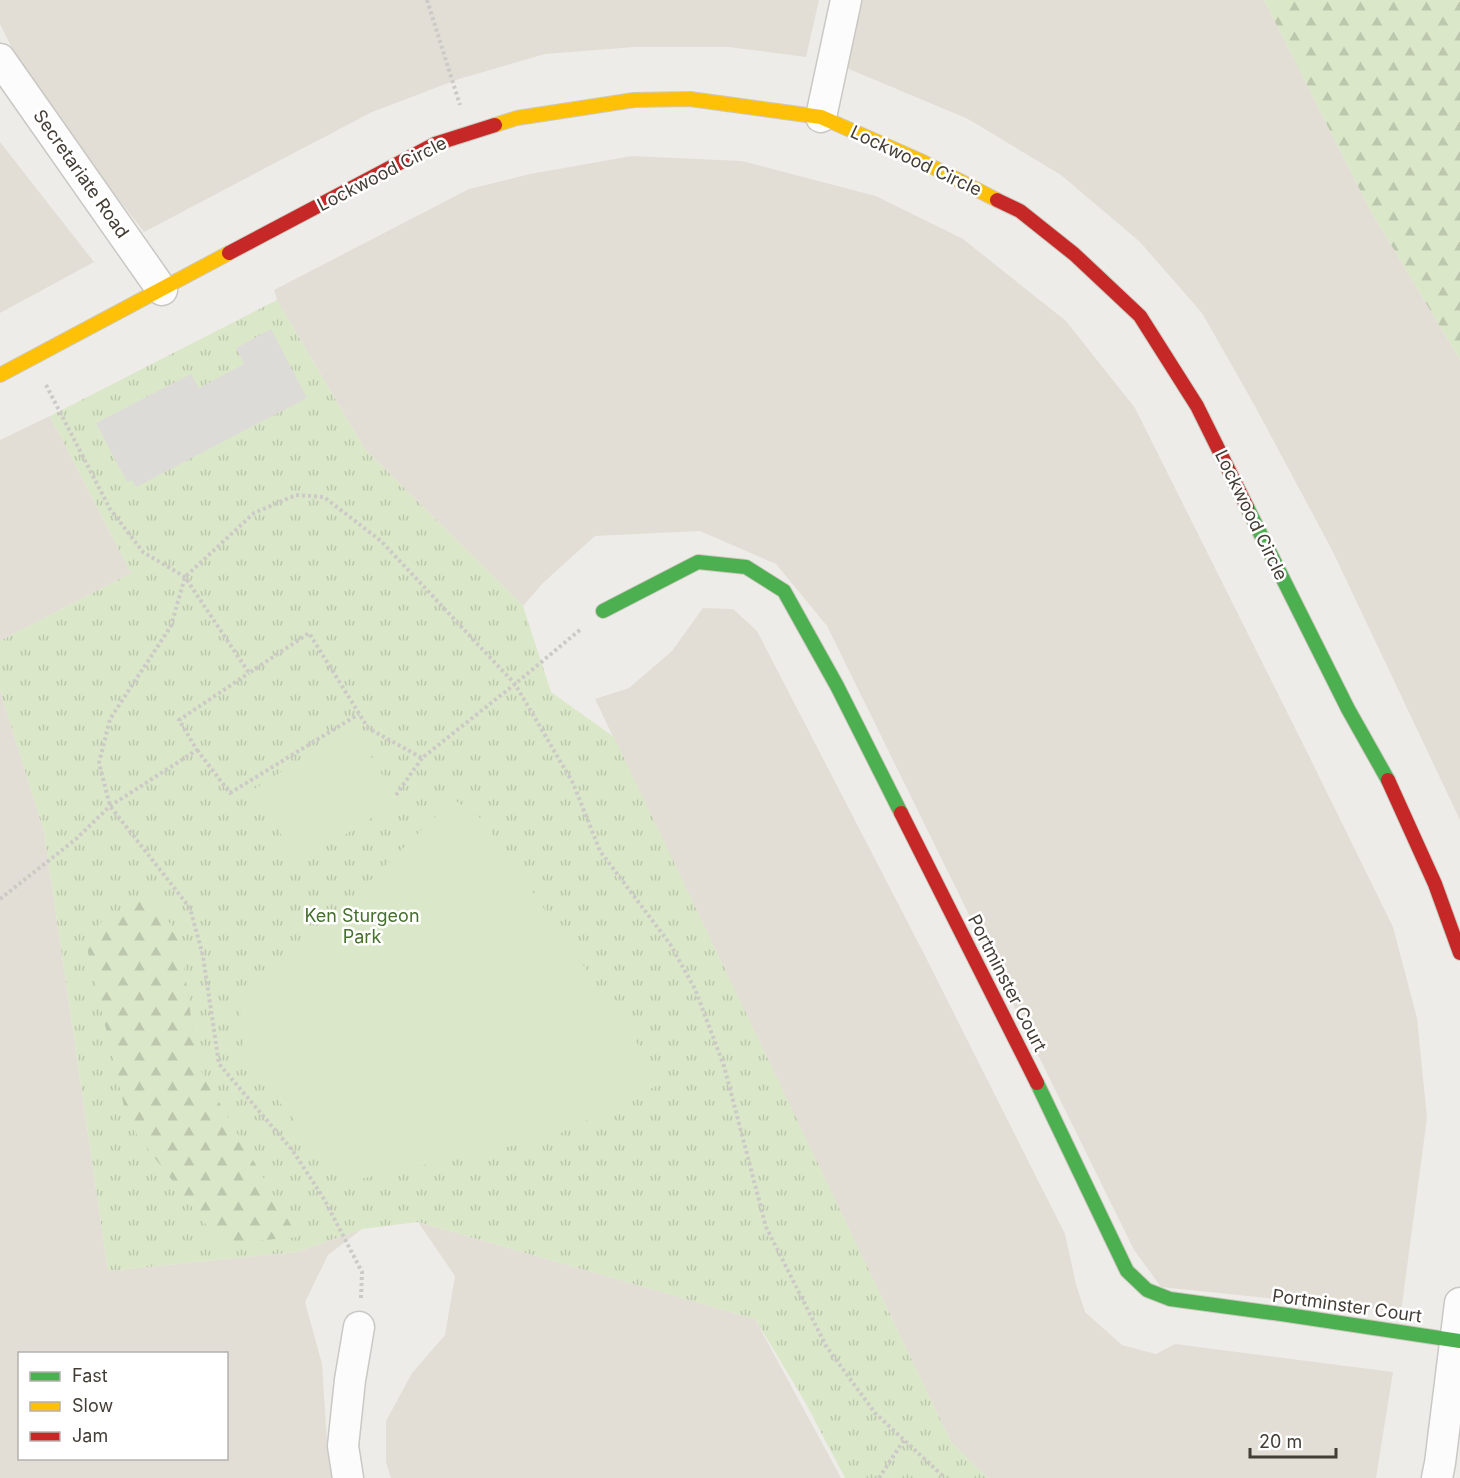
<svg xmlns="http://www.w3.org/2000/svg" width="1460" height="1478" font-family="Inter,sans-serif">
<defs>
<pattern id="grass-tufts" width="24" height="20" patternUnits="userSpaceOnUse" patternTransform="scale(1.5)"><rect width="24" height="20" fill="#dbe7c9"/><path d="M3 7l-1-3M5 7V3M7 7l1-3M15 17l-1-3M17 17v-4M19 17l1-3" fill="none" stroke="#bdc7ad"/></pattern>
<pattern id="forest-firs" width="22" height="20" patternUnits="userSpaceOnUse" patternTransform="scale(1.5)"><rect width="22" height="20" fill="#dbe7c9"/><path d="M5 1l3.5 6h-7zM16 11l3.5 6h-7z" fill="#bdc7ad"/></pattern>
</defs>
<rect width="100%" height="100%" fill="#eeece8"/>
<path fill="#e2ded5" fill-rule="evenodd" d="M0,0H819L806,57L728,47H635L545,54L459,79L372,112L144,232L30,85L0,24Z
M860,0H1264L1369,208L1460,360V820L1332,550L1256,408L1202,313L1140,242L1061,175L968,119L844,67Z
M0,142L94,262L0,313Z
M632,156L742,161L876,196L963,239L1066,321L1135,408L1311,760L1393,927L1417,1018L1427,1118L1401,1312L1161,1287L1134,1250L827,626L776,564L700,531L595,536L544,582L523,606L364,448L277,300L274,290L469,189L530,174Z
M50,416L131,573L0,641V440Z
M703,608L733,609L757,631L920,946L1065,1234L1076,1284L1085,1312L1122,1345L1156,1354L1175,1344L1393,1372L1376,1478H988L951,1442L595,699L629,688L672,651Z
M0,690L44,832L108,1271L297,1252L362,1229L328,1255L305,1302L322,1364L328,1457L332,1478H0ZM20,1354H226V1458H20Z
M418,1222L755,1319L841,1478H391L386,1462V1421L412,1373L445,1335L455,1276Z"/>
<path fill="url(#grass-tufts)" d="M277,300L364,448L523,606L551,692L614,737L951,1442L988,1478H845L805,1402L755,1319L418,1222L362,1229L297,1252L108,1271L44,832L0,690V641L131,573L50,416Z"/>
<path fill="url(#forest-firs)" d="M1264,0H1460V360L1369,208Z
M150,895L180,938L198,1066L298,1237L221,1244L128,1123L87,948L98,927L107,914L124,911Z"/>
<path fill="#dbe7c9" d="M352,727L399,801L299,863L253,790Z
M453,799L482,819L664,1082L552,1137L346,1182L271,1092L244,1051L240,1009Z"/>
<path fill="#dddbd8" d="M271,329L307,398L136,487L132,480L127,482L96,423L191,374L199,388L244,364L236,348Z"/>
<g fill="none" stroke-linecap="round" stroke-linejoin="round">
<defs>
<path id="street" d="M0,59L162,290
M821,117L846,0
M348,1478L343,1446L350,1380L359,1327
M1437,1478L1440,1463L1460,1303"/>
<path id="fast" d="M1247,507L1348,709L1388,780
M603,611L698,562L746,567L784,591L837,686L901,813
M1037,1083L1127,1271L1147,1290L1170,1299L1288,1315L1460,1341"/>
<path id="slow" d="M495,125L517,118L634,100L690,99L821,117L923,162L997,200
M0,375L229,253"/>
<path id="jam" d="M997,200L1020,211L1074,254L1140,316L1197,406L1247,507
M229,253L435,144L495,125
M1388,780L1435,884L1460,953
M901,813L1037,1083"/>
</defs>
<use href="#street" stroke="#cac8c4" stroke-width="33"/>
<use href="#fast" stroke="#ccc9bf" stroke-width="16"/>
<use href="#slow" stroke="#ccc9bf" stroke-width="16"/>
<use href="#jam" stroke="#ccc9bf" stroke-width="16"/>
<path stroke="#cccac7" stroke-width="4" stroke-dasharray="3 3" stroke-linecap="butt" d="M427,0L460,105
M46,385L110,509L143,552L185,577L249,673L309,633L368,728L422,758L515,684L581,629
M197,750L230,793L359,714
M396,795L422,758
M0,899L76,839L110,806L197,750L179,720L249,673
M361,1298L362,1272L324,1199L293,1151L219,1064L203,956L190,908L110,806L99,763L110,719L171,626L185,577L254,513L296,495L324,497L381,541L515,684L573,783L600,851L670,944L695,989L724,1066L766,1227L826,1346L875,1413L945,1478
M879,1478L904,1440"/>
<use href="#street" stroke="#fcfcfc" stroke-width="30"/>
<use href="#fast" stroke="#4caf50" stroke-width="14"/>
<use href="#slow" stroke="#ffc107" stroke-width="14"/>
<use href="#jam" stroke="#c62828" stroke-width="14"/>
</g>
<g text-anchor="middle" stroke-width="5" stroke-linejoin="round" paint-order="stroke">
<g font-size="18" fill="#433d35" stroke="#fff">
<text transform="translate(916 161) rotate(25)" y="6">Lockwood Circle</text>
<text transform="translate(81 174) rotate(55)" y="6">Secretariate Road</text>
<text transform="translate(382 174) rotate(-27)" y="6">Lockwood Circle</text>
<text transform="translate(1251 515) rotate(64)" y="6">Lockwood Circle</text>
<text transform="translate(1007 983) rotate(63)" y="6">Portminster Court</text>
<text transform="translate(1347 1306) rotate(8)" y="6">Portminster Court</text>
</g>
<g font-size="18" fill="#46702d" stroke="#fff">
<text x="362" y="922">Ken Sturgeon<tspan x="362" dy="21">Park</tspan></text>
</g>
</g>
<rect x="18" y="1352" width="210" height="108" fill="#ffffff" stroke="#b4b1ae" stroke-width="1.5"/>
<rect x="30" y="1372" width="30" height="9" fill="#4caf50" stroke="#b4b1ae" stroke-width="1.5"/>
<text x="72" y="1382" font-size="18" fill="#433d35">Fast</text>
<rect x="30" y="1402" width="30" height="9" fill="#ffc107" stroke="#b4b1ae" stroke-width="1.5"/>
<text x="72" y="1412" font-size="18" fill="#433d35">Slow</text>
<rect x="30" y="1432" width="30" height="9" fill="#c62828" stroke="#b4b1ae" stroke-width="1.5"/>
<text x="72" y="1442" font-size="18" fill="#433d35">Jam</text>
<path d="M1250 1448v9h86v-9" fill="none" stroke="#433d35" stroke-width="3"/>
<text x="1259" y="1448" font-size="18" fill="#433d35" stroke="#ffffff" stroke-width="4.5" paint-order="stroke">20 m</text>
</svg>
